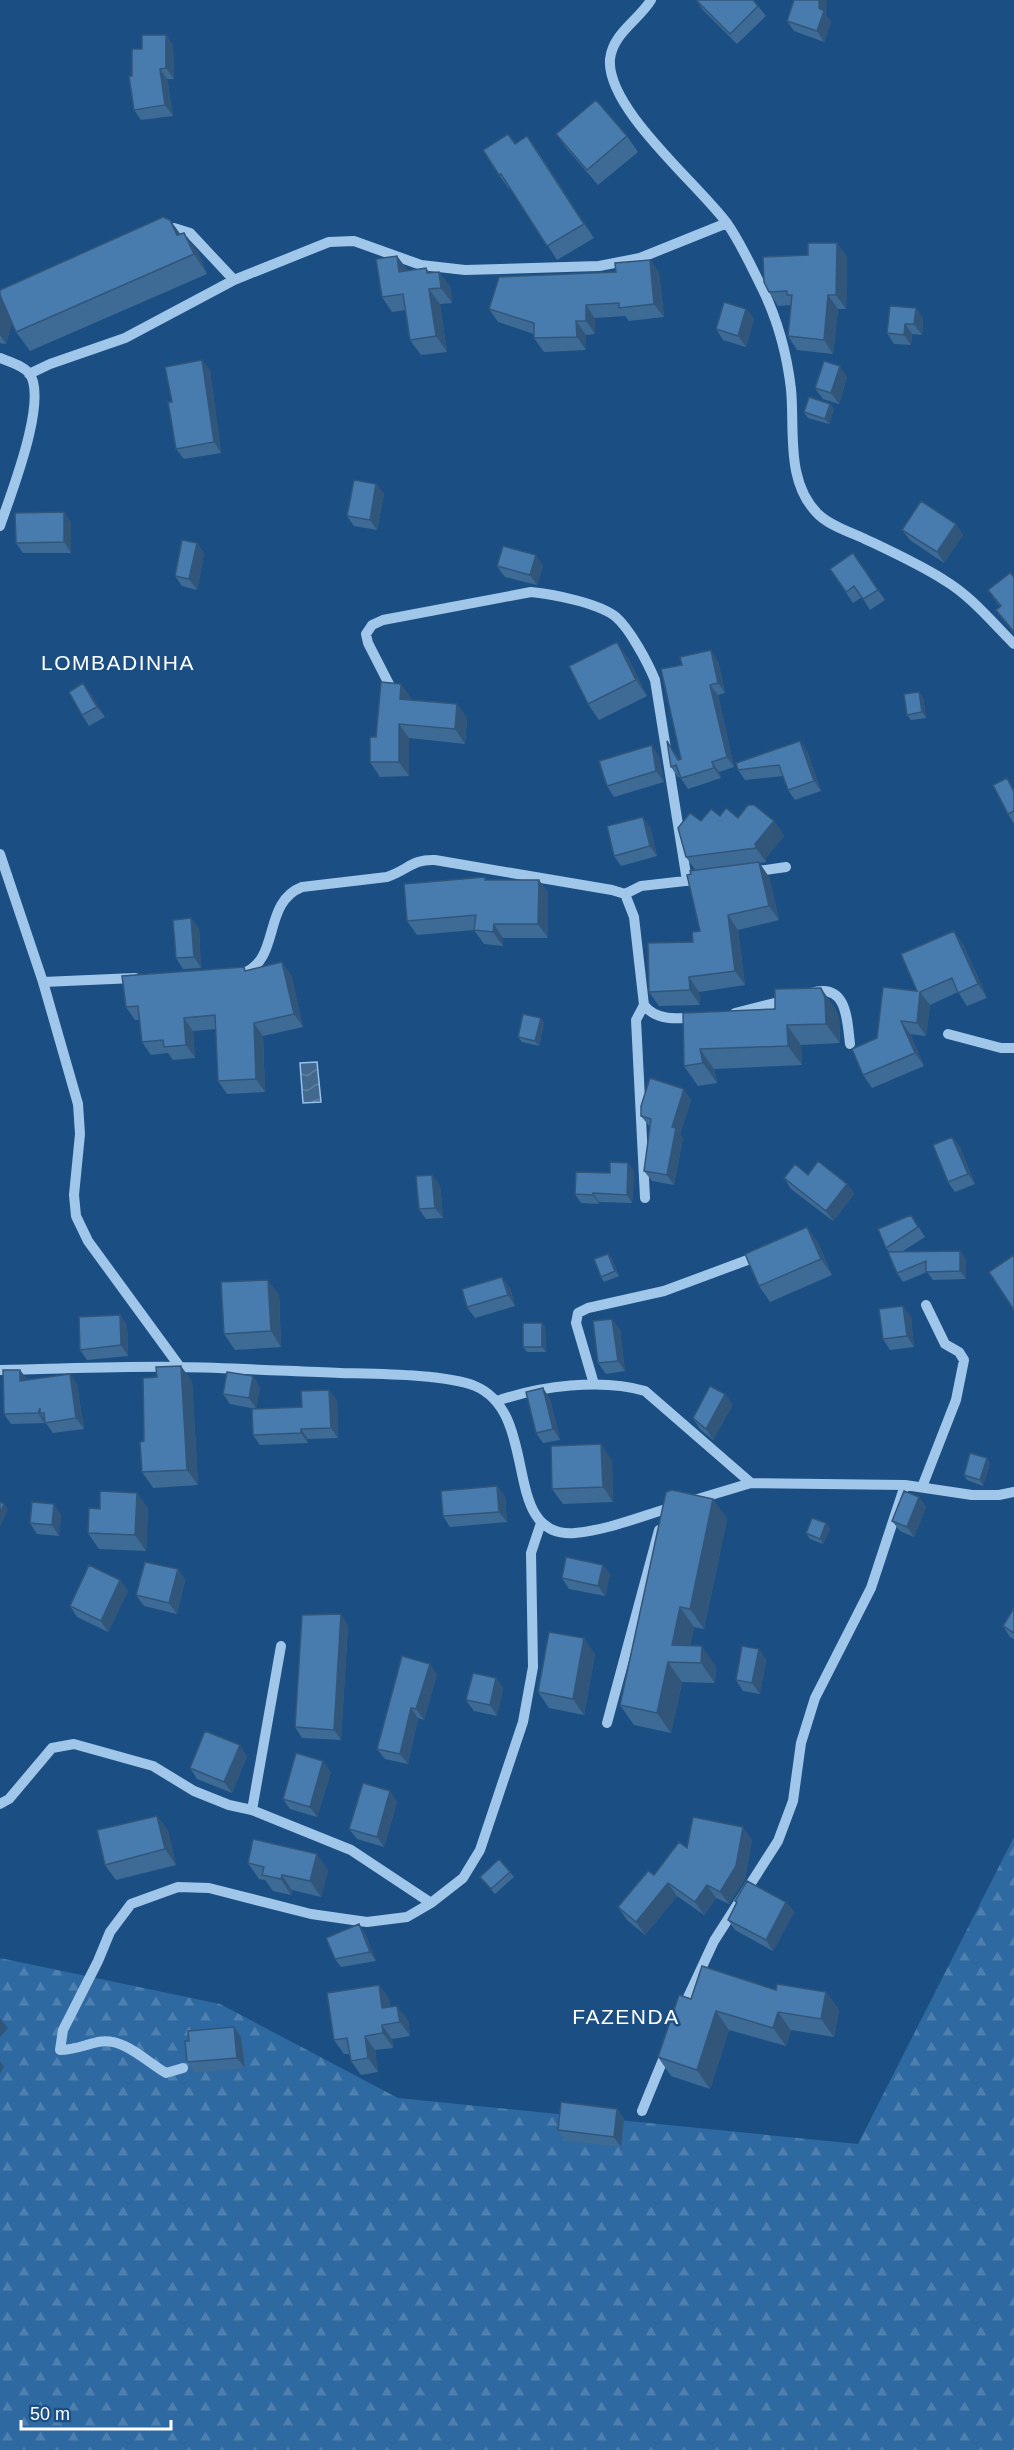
<svg xmlns="http://www.w3.org/2000/svg" width="1014" height="2450" font-family="Helvetica,sans-serif">
<defs>
<pattern id="forest-firs" width="22" height="20" patternUnits="userSpaceOnUse" patternTransform="scale(1.5)"><rect width="22" height="20" fill="#2e69a1"/><path d="M5 1l3.5 6h-7zM16 11l3.5 6h-7z" fill="#4d80af"/></pattern>
<pattern id="water-waves" width="16" height="10" patternUnits="userSpaceOnUse" patternTransform="scale(1.5)"><rect width="16" height="10" fill="#43698f"/><path d="M0 5q4-4 8 0t8 0" fill="none" stroke="#5f80a0"/></pattern>
</defs>
<rect width="100%" height="100%" fill="#1b4f83"/>
<path fill="url(#forest-firs)" d="M1014,1837V2450H0V1958L220,2004L398,2098L858,2144Z"/>
<path fill="url(#water-waves)" stroke="#93c2ed" stroke-width="1.5" d="M317,1062L321,1102L303,1103L300,1063Z"/>
<g fill="none" stroke-linecap="round" stroke-linejoin="round">
<path stroke="#a0c6ea" stroke-width="10" d="M651,0C639,20 613,33 610,59C606,108 696,182 726,222C740,241 752,268 763,290C778,321 787,355 791,389C795,430 785,483 819,515C831,526 849,532 863,538C890,551 919,564 944,580C971,596 992,622 1014,644
M166,231L174,228L190,233L234,280
M0,358C10,362 22,365 29,373C49,399 10,496 0,526
M29,374L50,364L125,338L234,280L329,242L354,241L421,265L465,270L599,266L640,258L727,223
M391,688L368,643L366,634L372,625L383,620L531,592C552,594 599,603 616,617C630,629 648,663 655,680L687,881
M0,854L43,982L78,1104L80,1134L74,1195L76,1216L88,1241L180,1367
M751,872L786,867
M625,894L641,886L694,880
M241,974C282,961 261,903 302,887L387,877C408,870 412,859 435,860L612,890L625,894L634,917L644,1005C656,1021 677,1019 696,1017
M43,982L135,978
M811,993C847,982 847,1019 850,1044
M644,1005L636,1020L645,1198
M735,1013L787,1000
M948,1034L1001,1048H1014
M0,1370C60,1369 121,1366 181,1367C234,1368 287,1371 340,1373C374,1374 446,1374 475,1386C542,1414 499,1539 575,1533C609,1530 644,1515 676,1506
M594,1384L576,1323L578,1313L588,1308L664,1291L761,1255
M497,1401C540,1386 601,1378 645,1391L751,1483
M922,1487L956,1400L964,1360L959,1352L945,1344L926,1305
M691,1501L751,1483L905,1485L972,1495H999L1014,1492
M607,1723L659,1530
M0,1804L9,1799L52,1748L74,1744L153,1766L194,1791L229,1805L252,1810L351,1850L431,1903
M252,1810L281,1646
M682,2010L714,1941L778,1841L793,1801L801,1743L815,1698L871,1588L905,1485
M183,2068L166,2073C145,2061 124,2037 98,2042C84,2045 74,2050 60,2050L63,2030L98,1961L110,1932L131,1904L178,1887L209,1888L311,1914L367,1922L407,1917L431,1903L463,1878L480,1850L523,1722L533,1667L531,1553L541,1523
M642,2111L667,2050"/>
</g>
<path fill="#3e6a96" d="M696,0L758,6L766,16L737,44L703,10Z
M826,15L831,22L824,42L794,31L787,21Z
M166,35L173,46L174,79H167L173,116L141,120L134,110L132,76L142,49Z
M556,134L627,136L638,152L598,185L567,149Z
M515,144L537,150L594,238L557,260L511,188L509,189L499,175Z
M170,220L180,234L198,252L207,274L30,351L16,332L12,322L6,344L0,343V290Z
M837,243L847,257L846,309H838L833,354L797,350L788,336L791,305L778,306L769,292L808,255Z
M397,256L408,271L426,268L429,272H439L450,287L452,303L440,304L447,352L421,355L410,340L406,310L392,312L382,297Z
M650,260L659,273L664,317L629,321L625,316L595,318V334L586,335V350L544,352L534,338V334L498,322L489,309L616,272Z
M916,308L923,319L922,335L912,334L911,345L894,344L887,333Z
M746,309L754,319L746,347L723,340L716,329Z
M210,370L221,453L184,459L176,449L172,402Z
M847,377L839,404L823,399L815,388Z
M830,404L834,409L829,424L808,418L804,412Z
M376,484L384,494L377,530L354,526L347,516Z
M64,512L71,523V553H23L16,543Z
M956,524L963,535L944,563L910,540L902,530Z
M197,543L204,554L197,590L182,586L175,576Z
M853,553L885,600L870,610L862,597L853,603L830,569Z
M497,566H543L537,585L505,577Z
M1014,577V633L996,610L1000,607L988,590Z
M628,658L647,696L599,720L588,704Z
M718,661L725,693L718,695L734,767L719,772L721,778L688,789L680,777H678L671,767L674,751L679,759H681Z
M83,683L105,717L89,726L82,715Z
M923,697L926,718L911,720L907,715Z
M411,698V700L457,704L467,718L465,744L409,738V776L380,777L370,762L376,737Z
M800,741L807,751L821,791L795,800L788,790L783,776L745,780L738,770Z
M659,756L664,782L614,797L607,786Z
M1014,787V824L1008,814Z
M720,816L774,821L784,836L765,859L766,862L759,863L769,877L779,920L738,930L745,985L699,992L700,1005L659,1006L649,992L693,942L700,931L691,874L696,871L686,857L701,821Z
M650,827L657,856L621,866L614,856Z
M485,877L486,880H539L548,893V938H503V946L484,944L474,930L417,935L407,921Z
M191,918L199,929L201,968L183,969L176,958Z
M963,944L987,998L967,1006L958,992L930,1005L926,1036L910,1034L924,1066L872,1088L863,1075L917,991Z
M247,970L291,975L303,1027L263,1036L265,1092L227,1094L218,1081L216,1029L193,1031L195,1058L173,1060L168,1053L151,1055L142,1042L140,1020H135L126,1007Z
M835,1008L839,1018L840,1043L801,1045L802,1065L714,1069L717,1083L698,1086L684,1066L683,1013Z
M541,1018L544,1023L539,1046L522,1042L518,1037Z
M691,1100L680,1134L683,1138L674,1185L652,1181L644,1171L650,1127L641,1116Z
M952,1137L960,1147L975,1184L955,1192L948,1182Z
M634,1171L632,1203L599,1202V1204L581,1203L575,1194L610,1173Z
M808,1175L847,1184L854,1194L833,1221L791,1189L784,1178Z
M440,1185L443,1218L426,1219L419,1209Z
M911,1215L925,1237L903,1251L966,1259V1279L933,1280L927,1272L903,1282L897,1273L889,1252L886,1248Z
M807,1227L818,1243L832,1275L770,1302L759,1286Z
M608,1254L612,1259L619,1276L604,1282L601,1277Z
M510,1288L515,1306L475,1318L467,1307Z
M279,1295L281,1347L235,1350L224,1334Z
M120,1315L127,1326L128,1356L87,1360L80,1350Z
M911,1317L914,1347L890,1350L883,1339Z
M542,1323L545,1328L546,1352H527L523,1347Z
M620,1329L625,1371L606,1374L598,1363Z
M70,1374L77,1385L84,1429L53,1433L46,1423L11,1424L4,1414L27,1380Z
M192,1381L198,1485L153,1488L142,1472L144,1441Z
M260,1387L256,1409L230,1404L223,1394Z
M543,1388L550,1399L560,1440L543,1443L536,1433Z
M329,1390L337,1401L338,1438L308,1439V1443L260,1445L253,1435L302,1407Z
M733,1404L713,1440L700,1429L693,1418Z
M612,1460L613,1502L563,1504L552,1489Z
M990,1463L983,1486L967,1480L964,1475Z
M497,1486L505,1497L507,1522L450,1527L443,1516Z
M919,1497L926,1507L914,1537L900,1531L892,1521Z
M713,1499L727,1519L704,1629L694,1627L690,1645L716,1666L715,1683L682,1682L671,1733L634,1725L620,1705Z
M148,1508L146,1551L99,1549L88,1533L100,1509Z
M61,1514L59,1536L37,1534L30,1523Z
M826,1523L830,1529L823,1544L810,1539L806,1533Z
M603,1565L610,1575L605,1596L569,1589L562,1578Z
M178,1569L185,1580L177,1614L144,1606L136,1595Z
M120,1580L128,1591L108,1632L77,1617L70,1606Z
M1014,1608V1639L1010,1637L1003,1626Z
M348,1625L341,1740L302,1738L295,1727Z
M759,1649L766,1660L760,1694L743,1691L736,1680Z
M595,1654L584,1715L549,1708L538,1692Z
M437,1674L424,1720L418,1718L408,1764L385,1759L377,1749Z
M496,1678L503,1688L497,1716L474,1711L466,1700Z
M247,1756L232,1793L197,1779L190,1768Z
M331,1772L317,1817L290,1809L283,1799Z
M397,1802L384,1847L357,1839L349,1829Z
M157,1816L168,1831L176,1865L116,1880L105,1865Z
M752,1840L745,1879L729,1904L716,1898L704,1915L677,1896L645,1935L627,1920L618,1907L687,1848Z
M248,1863L328,1870L321,1897L292,1890L291,1895L273,1891L265,1880L259,1879Z
M510,1872L514,1877L495,1894L480,1877Z
M735,1901L786,1902L794,1912L773,1951L735,1930L728,1920L736,1903Z
M365,1933L376,1961L341,1967L335,1959Z
M379,1985L389,1999L390,2007L408,2020L410,2036L392,2039L393,2048L375,2050L378,2072L361,2075L351,2061L350,2054H344L334,2040Z
M776,1990L826,1992L839,2010L834,2037L791,2030L786,2046L729,2030L710,2089L671,2076L658,2057L691,1999Z
M241,2037L245,2068L195,2073L187,2062Z
M617,2109L624,2119L621,2147L565,2141L558,2130Z"/>
<path fill="#32567a" d="M819,0H827L826,15L831,22L824,42L817,31Z
M166,35L173,46L174,79L166,68Z
M160,69L167,79L173,116L165,105Z
M527,136L537,150L594,238L584,224Z
M170,220L184,239L177,235Z
M184,233L198,252L207,274L194,254Z
M837,243L847,257L846,309L836,295Z
M397,256L408,271L399,272Z
M650,260L659,273L664,317L654,304Z
M439,272L450,287L452,303L441,288Z
M429,289L440,304L447,352L436,336Z
M0,295L14,314L6,344L0,335Z
M828,295L838,309L833,354L824,340Z
M586,305L595,318V334L586,321Z
M916,308L923,319L922,335L914,324Z
M746,309L754,319L746,347L738,336Z
M576,321L586,335V350L577,337Z
M905,324L912,334L911,345L904,335Z
M202,360L210,370L221,453L214,442Z
M840,366L847,377L839,404L831,393Z
M830,404L834,409L829,424L825,419Z
M376,484L384,494L377,530L370,520Z
M64,512L71,523V553L64,542Z
M956,524L963,535L944,563L937,552Z
M197,543L204,554L197,590L189,579Z
M536,555L543,566L537,585L530,575Z
M617,642L628,658L647,696L636,680Z
M711,650L718,661L725,693L718,683Z
M83,683L91,694L105,717L97,707Z
M401,684L411,698L410,713L400,699Z
M710,685L718,695L734,767L727,757Z
M919,692L923,697L926,718L922,712Z
M457,704L467,718L465,744L455,729Z
M399,724L409,738V776L399,762Z
M800,741L807,751L821,791L814,781Z
M652,745L659,756L664,782L656,771Z
M712,762L719,772L721,778L714,768Z
M643,817L650,827L657,856L650,846Z
M774,821L784,836L765,859L766,862L756,848L755,844Z
M759,862L769,877L779,920L769,906Z
M539,880L548,893V938L538,924Z
M728,915L738,930L745,985L735,971Z
M191,918L199,929L201,968L194,957Z
M494,924L503,938V946L493,932Z
M954,931L963,944L987,998L978,984Z
M282,962L291,975L303,1027L294,1014Z
M689,977L699,992L700,1005L690,990Z
M821,988L835,1008L839,1018L840,1043L826,1024Z
M920,992L930,1005L926,1036L917,1023Z
M184,1018L193,1031L195,1058L186,1045Z
M541,1018L544,1023L539,1046L535,1041Z
M901,1021L910,1034L924,1066L915,1053Z
M254,1023L263,1036L265,1092L256,1079Z
M787,1025L801,1045L802,1065L788,1046Z
M700,1049L714,1069L717,1083L703,1063Z
M684,1089L691,1100L680,1134L683,1138L674,1185L667,1175L672,1127Z
M952,1137L960,1147L975,1184L968,1174Z
M628,1163L634,1171L632,1203L627,1195Z
M432,1175L440,1185L443,1218L435,1208Z
M847,1184L854,1194L833,1221L826,1211Z
M593,1193L599,1202V1204L593,1195Z
M807,1227L818,1243L832,1275L821,1259Z
M960,1251L966,1259V1279L960,1271Z
M608,1254L612,1259L619,1276L615,1271Z
M502,1277L510,1288L515,1306L508,1295Z
M268,1280L279,1295L281,1347L271,1331Z
M903,1306L911,1317L914,1347L907,1336Z
M120,1315L127,1326L128,1356L121,1345Z
M612,1319L620,1329L625,1371L618,1361Z
M542,1323L545,1328L546,1352L542,1347Z
M181,1366L192,1381L198,1485L187,1470Z
M20,1370L28,1380L20,1381Z
M70,1374L77,1385L84,1429L76,1418Z
M253,1376L260,1387L256,1409L249,1398Z
M543,1388L550,1399L560,1440L553,1429Z
M329,1390L337,1401L338,1438L331,1428Z
M725,1394L733,1404L713,1440L706,1429Z
M40,1408V1413L46,1422L45,1424L38,1413Z
M301,1429L308,1439V1443L301,1433Z
M601,1444L612,1460L613,1502L603,1487Z
M987,1458L990,1463L983,1486L980,1480Z
M497,1486L505,1497L507,1522L499,1512Z
M137,1493L148,1508L146,1551L135,1535Z
M919,1497L926,1507L914,1537L907,1527Z
M713,1499L727,1519L704,1629L690,1609Z
M4,1504L8,1509L0,1527V1513Z
M54,1504L61,1514L59,1536L52,1525Z
M826,1523L830,1529L823,1544L820,1539Z
M603,1565L610,1575L605,1596L598,1586Z
M178,1569L185,1580L177,1614L169,1603Z
M120,1580L128,1591L108,1632L101,1621Z
M680,1607L694,1627L687,1662L672,1645Z
M341,1614L348,1625L341,1740L334,1730Z
M584,1638L595,1654L584,1715L573,1699Z
M702,1646L716,1666L715,1683L701,1663Z
M759,1649L766,1660L760,1694L752,1683Z
M668,1662L682,1682L671,1733L657,1713Z
M430,1664L437,1674L424,1720L416,1709Z
M496,1678L503,1688L497,1716L490,1705Z
M411,1708L418,1718L408,1764L400,1754Z
M240,1745L247,1756L232,1793L224,1782Z
M323,1761L331,1772L317,1817L310,1807Z
M390,1791L397,1802L384,1847L377,1837Z
M157,1816L168,1831L176,1865L165,1849Z
M743,1827L752,1840L745,1879L729,1904L720,1892Z
M317,1854L328,1870L321,1897L310,1881Z
M282,1875L292,1890L291,1895L281,1879Z
M668,1883L677,1896L645,1935L636,1922Z
M707,1885L716,1898L704,1915L695,1902Z
M786,1902L794,1912L773,1951L766,1940Z
M359,1924L365,1933L376,1961L370,1952Z
M379,1985L389,1999L392,2023L382,2008Z
M826,1992L839,2010L834,2037L821,2019Z
M397,2006L408,2020L410,2036L400,2022Z
M716,2011L729,2030L710,2089L697,2070Z
M778,2012L791,2030L786,2046L773,2028Z
M0,2018L8,2028L0,2037Z
M382,2025L392,2039L393,2048L383,2033Z
M234,2027L241,2037L245,2068L237,2058Z
M365,2036L375,2050L378,2072L368,2058Z
M0,2061L4,2067L0,2073Z
M617,2109L624,2119L621,2147L614,2137Z"/>
<path fill="#487bae" stroke="#32567a" stroke-width="1.5" d="M696,0H753L758,6L730,34Z
M794,0H819V8L824,11L817,31L787,21Z
M142,35H166V68L160,69L165,105L134,110L129,76H132V49H142Z
M596,100L627,136L587,170L556,134Z
M508,134L515,144L527,136L584,224L547,246L501,174L499,175L483,150Z
M163,217L170,220L177,235L184,233L194,254L16,332L0,295V290Z
M808,243H837L836,295H828L824,340L788,336L792,295H787V291L769,292L764,282L763,257L808,255Z
M397,256L399,272L426,268L427,273L439,272L441,288L429,289L436,336L410,340L403,294L382,297L376,259Z
M650,260L654,304L619,308V303L586,305V321H576L577,337L534,338V323L489,309L499,277L616,272L615,263Z
M724,302L746,309L738,336L716,329Z
M890,306L916,308L914,324H905L904,335L887,333Z
M202,360L214,442L176,449L168,402H172L165,367Z
M824,361L840,366L831,393L815,388Z
M809,397L830,404L825,419L804,412Z
M354,480L376,484L370,520L347,516Z
M921,501L956,524L937,552L902,530Z
M64,512V542L16,543L15,513Z
M182,540L197,543L189,579L175,576Z
M503,546L536,555L530,575L497,566Z
M853,553L878,590L863,599L854,586L846,592L830,569Z
M1010,573L1014,577V632L996,610L1001,606L988,590Z
M617,642L636,680L588,704L569,666Z
M711,650L718,683L710,685L727,757L712,762L714,768L681,778L676,765L671,767L667,741L678,760L681,759L661,669L682,665L680,657Z
M381,682L401,684L400,699L457,704L455,729L399,724V762H370V737H376Z
M83,683L97,707L82,715L69,692Z
M919,692L922,712L907,715L904,694Z
M800,741L814,781L788,790L779,765L738,770L736,763Z
M652,745L656,771L607,786L599,761Z
M1007,778L1014,792V811L1008,814L993,785Z
M748,805H754L774,821L755,844L756,848L686,857L678,828L690,813L701,821L711,809L720,816L726,808L738,818Z
M643,817L650,846L614,856L607,826Z
M759,862L769,906L728,915L735,971L689,977L690,990L649,992L648,943L693,942L692,932L700,931L687,875L691,874L690,871Z
M485,877V880H539L538,924H494L493,932L474,930L476,915L407,921L404,884Z
M191,918L194,957L176,958L173,920Z
M954,931L978,984L958,993L952,978L920,992L917,1023L901,1021L915,1053L863,1075L852,1049L877,1038L883,987L917,991L901,954Z
M282,962L294,1014L254,1023L256,1079L218,1081L215,1015L184,1018L186,1045L164,1047L163,1040L142,1042L138,1006L126,1007L122,976L244,967L245,971Z
M821,988L825,998L826,1024L787,1025L788,1046L700,1049L703,1063L684,1066L683,1013L775,1009V989Z
M523,1014L541,1018L535,1041L518,1037Z
M650,1078L684,1089L672,1127L676,1128L667,1175L644,1171L651,1119L641,1116V1106Z
M952,1137L968,1174L948,1182L933,1145Z
M818,1161L847,1184L826,1211L784,1178L795,1164L808,1175Z
M610,1162L628,1163L627,1195L593,1193V1195L575,1194L576,1172L610,1173Z
M432,1175L435,1208L419,1209L416,1176Z
M911,1215L918,1227L886,1248L878,1229Z
M807,1227L821,1259L759,1286L745,1254Z
M960,1251V1271L926,1272V1261L897,1273L888,1252Z
M608,1254L615,1271L601,1277L594,1259Z
M1014,1255V1310L989,1272Z
M502,1277L508,1295L467,1307L462,1289Z
M268,1280L271,1331L224,1334L221,1282Z
M903,1306L907,1336L883,1339L879,1309Z
M120,1315L121,1345L80,1350L79,1317Z
M612,1319L618,1361L598,1363L593,1321Z
M523,1323H542V1347H523Z
M181,1366L187,1470L142,1472L140,1442L144,1441L143,1378L157,1377L156,1367Z
M3,1370H20V1381L70,1374L76,1418L45,1423L44,1413H40V1408L38,1413L4,1414Z
M227,1372L253,1376L249,1398L223,1394Z
M710,1386L725,1394L706,1429L693,1418Z
M543,1388L553,1429L536,1433L526,1392Z
M329,1390L331,1428L301,1429V1433L253,1435L252,1409L302,1407L301,1391Z
M601,1444L603,1487L552,1489L551,1446Z
M970,1453L987,1458L980,1480L964,1475Z
M497,1486L499,1512L443,1516L441,1491Z
M672,1490L713,1499L690,1609L680,1607L672,1645L702,1646L701,1663L668,1662L657,1713L620,1705L666,1492Z
M100,1491L137,1493L135,1535L88,1533L89,1508L100,1509Z
M904,1491L919,1497L907,1527L892,1521Z
M0,1502L4,1504L0,1513Z
M32,1502L54,1504L52,1525L30,1523Z
M812,1518L826,1523L820,1539L806,1533Z
M566,1557L603,1565L598,1586L562,1578Z
M145,1562L178,1569L169,1603L136,1595Z
M89,1565L120,1580L101,1621L70,1606Z
M1014,1608V1633L1003,1626Z
M341,1614L334,1730L295,1727L302,1615Z
M549,1632L584,1638L573,1699L538,1692Z
M742,1646L759,1649L752,1683L736,1680Z
M402,1656L430,1664L416,1709L411,1708L400,1754L377,1749Z
M473,1673L496,1678L490,1705L466,1700Z
M205,1731L240,1745L224,1782L190,1768Z
M296,1753L323,1761L310,1807L283,1799Z
M363,1783L390,1791L377,1837L349,1829Z
M157,1816L165,1849L105,1865L97,1830Z
M693,1817L743,1827L736,1866L720,1892L707,1885L695,1902L668,1883L636,1922L618,1907L648,1871L654,1875L679,1842L687,1848Z
M253,1839L317,1854L310,1881L282,1875L281,1879L262,1875L264,1867L248,1863Z
M499,1859L510,1872L491,1889L480,1877Z
M747,1881L786,1902L766,1940L728,1920L737,1902L735,1901Z
M359,1924L370,1952L335,1959L326,1938Z
M702,1966L776,1990L777,1984L826,1992L821,2019L778,2012L773,2028L716,2011L697,2070L658,2057L679,1995L691,1999Z
M379,1985L382,2008L397,2006L400,2022L382,2025L383,2033L365,2036L368,2058L351,2061L347,2038L334,2040L327,1993Z
M234,2027L237,2058L187,2062L185,2041H189L188,2031Z
M561,2102L617,2109L614,2137L558,2130Z"/>
<g text-anchor="middle" stroke-width="5" stroke-linejoin="round" paint-order="stroke">
<g font-size="21" letter-spacing="1.5" fill="#fff" stroke="#1b4f83">
<text x="118" y="670">LOMBADINHA</text>
<text x="626" y="2024">FAZENDA</text>
</g>
</g>
<path d="M21 2420v9h150v-9" fill="none" stroke="#ffffff" stroke-width="3"/>
<text x="30" y="2420" font-size="18" fill="#ffffff" stroke="#1b4f83" stroke-width="4.5" paint-order="stroke">50 m</text>
</svg>
